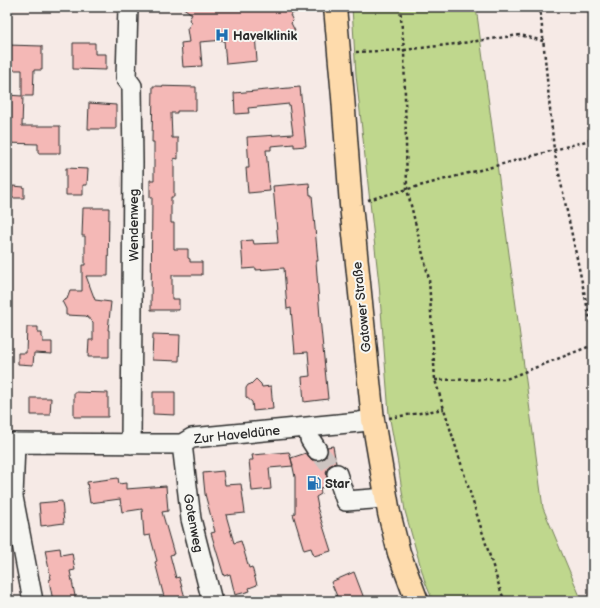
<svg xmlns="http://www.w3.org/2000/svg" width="600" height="608" font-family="'Balsamiq Sans',sans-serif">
<rect width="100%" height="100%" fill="#f6eae6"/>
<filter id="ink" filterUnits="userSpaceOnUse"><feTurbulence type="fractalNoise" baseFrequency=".025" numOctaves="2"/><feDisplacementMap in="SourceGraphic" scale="8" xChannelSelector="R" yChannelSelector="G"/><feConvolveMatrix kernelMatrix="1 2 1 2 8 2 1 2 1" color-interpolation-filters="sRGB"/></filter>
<g filter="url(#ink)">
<path fill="#bfd78d" stroke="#75815c" d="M352,7H476L543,508L582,601H433L425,582L405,511L398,464L389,414L379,284L356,75Z"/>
<path fill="#f4b8b6" stroke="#2b2b2b" d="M182,7H304L290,15L293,21L291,23L295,31L255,34L257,61L226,64L224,40L200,42L202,66L183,67L181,43L189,42L187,29L192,22L189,20L192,14Z
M73,43H95V54H106V70L73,69Z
M7,45L42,46V70H34L33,96H23L22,126H60V153H38V144L7,143V95L22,96V70H7Z
M153,86L196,87V111H177V113H171L172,138H178V159L174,158V197H171V223H174V249H188V258L190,259V262H202V275H172V299H179V310H151L152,197H150V180H154V142H152Z
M300,87L306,146L294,147V144L271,146V150H266L270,191L248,193L246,168H249L247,137L293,134L289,104L248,108L249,113L235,114L234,93Z
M89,103L116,105V129H88Z
M66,168L88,169L87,185H83V195H66Z
M309,183L310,195H312L318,261H316L320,318L328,399L304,402L302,377L310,376L308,352L295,353L291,308L287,309L284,268L256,270V268L243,269L241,241L253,240L254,244L278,243L273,186Z
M13,186L24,187V198H12Z
M83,208H109L108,276H86L95,300L111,302L108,330H109V357H88L89,340H93V322L86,316L66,315V309L62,301L67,299L70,291H82V265H85V236H82Z
M27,327H38V333H42V338H43V342H52V354L34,353L33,365L18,364V353H26Z
M153,334L180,335L179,361L152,360Z
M256,379L261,384L262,387L271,386L273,409L253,411L252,402L246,397V388L248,385L251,384Z
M74,392L108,393V417H74Z
M153,392H175V415L153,414Z
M31,398H51L50,415H31Z
M333,446L336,463L333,464L329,466L326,472L327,477L329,486L320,488L321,494L316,497L318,507H317L331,551L314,556L311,548L304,550L293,514L295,513V477L291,458L306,453L312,460L318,461L323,459L327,455L328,450L327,447Z
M289,452L293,466L269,468L271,489L252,491L249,460H253L252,455Z
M223,471L225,485L241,484L245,513L226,515L234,543L241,541L249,568L252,567L257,585L249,588L250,591L235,595L230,574L224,576L211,533L215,532L205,494L203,473Z
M118,478L119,484L126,483V489L166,486L168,511L162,512L174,554L170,555L176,578L179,577L186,601H165L155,562L157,561L150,535L144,536L142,509L122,512L120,499L90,503L87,482Z
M62,501L64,523L41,526L39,503Z
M60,548L61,555L72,553L75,570L70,571L76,601H53L49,580L51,579L45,550Z
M354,572L365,601H339L331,582Z"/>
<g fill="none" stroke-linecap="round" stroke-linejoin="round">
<path stroke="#cdc4c1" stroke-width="19" stroke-dasharray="19 10" stroke-linecap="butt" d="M317,450L337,474"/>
<defs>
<path id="minor" d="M128,7L126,78L132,86L133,163L131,444
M308,427L310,439L317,450
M7,443L182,444L192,438L359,422L373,420
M15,443L13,497L33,601
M182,444L191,519L212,601
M337,474L346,501L386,498"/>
<path id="major" d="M335,7L343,97L351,205L373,420L389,513L399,553L417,601"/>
</defs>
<use href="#minor" stroke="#2b2b2b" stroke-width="22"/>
<use href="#major" stroke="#2b2b2b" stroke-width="25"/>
<path stroke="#2b2b2b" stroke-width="2.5" stroke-dasharray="3 3" stroke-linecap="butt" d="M400,7L404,50L407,189L429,279L435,380L501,592L505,601
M540,7L554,150L593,334
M356,52L404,50L455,44L520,35L543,41
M368,200C443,179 518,161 593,139
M435,380L506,379L593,345
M389,418L444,409"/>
<use href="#minor" stroke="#f6f6f2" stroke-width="19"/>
<use href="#major" stroke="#fedbac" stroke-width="22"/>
</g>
</g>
<defs>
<symbol id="hospital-bare" viewBox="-9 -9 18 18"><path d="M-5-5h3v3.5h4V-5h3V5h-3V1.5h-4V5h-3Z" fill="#1f6fb2" stroke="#f6f6f2" stroke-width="2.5" paint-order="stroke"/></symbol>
<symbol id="fuel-bare" viewBox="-9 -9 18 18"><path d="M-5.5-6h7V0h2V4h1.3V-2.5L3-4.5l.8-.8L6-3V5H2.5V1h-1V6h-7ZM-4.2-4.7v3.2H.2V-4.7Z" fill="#1f6fb2" stroke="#f6f6f2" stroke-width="2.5" paint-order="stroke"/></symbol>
</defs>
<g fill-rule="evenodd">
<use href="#hospital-bare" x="212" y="25" width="20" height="20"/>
<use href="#fuel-bare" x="304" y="473" width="20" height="20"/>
</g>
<g text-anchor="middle" stroke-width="4" stroke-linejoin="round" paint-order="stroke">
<g font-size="13" font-weight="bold" fill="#2b2b2b" stroke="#f6f6f2" text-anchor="start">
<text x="233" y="40">Havelklinik</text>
<text x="325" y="488">Star</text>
</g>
<g font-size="13" fill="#2b2b2b" stroke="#f6f6f2">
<text transform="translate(133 225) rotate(-90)" y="5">Wendenweg</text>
<text transform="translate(361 307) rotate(-96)" y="5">Gatower Straße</text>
<text transform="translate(237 434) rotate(-6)" y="5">Zur Haveldüne</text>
<text transform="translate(194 523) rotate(79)" y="5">Gotenweg</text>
</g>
</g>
<rect width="600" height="608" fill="none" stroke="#f6f6f2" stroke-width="24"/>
<rect x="12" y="12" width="576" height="584" fill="none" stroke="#2b2b2b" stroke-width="1.5" filter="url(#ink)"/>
</svg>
